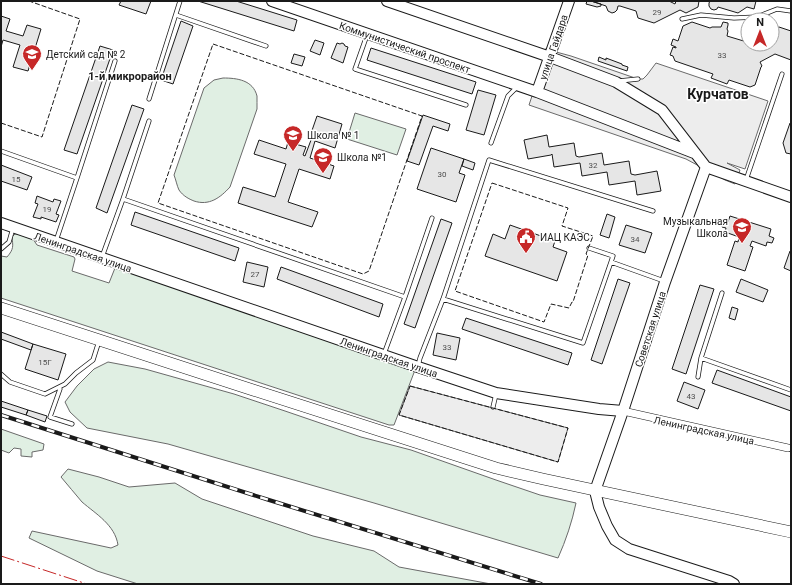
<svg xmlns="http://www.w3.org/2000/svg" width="792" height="585" font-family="Roboto,sans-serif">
<rect width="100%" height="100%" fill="#fff"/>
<path fill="#e0efe3" stroke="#6a6a6a" d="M223,78C237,78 253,80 257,96C257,100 257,105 257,109L230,187C220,198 209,206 194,201C189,199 183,196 179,190C177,186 176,180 174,175L204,88L214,80Z
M355,113L406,129L397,155L347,139Z
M15,234H19L33,239L37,245L74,257L75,259L72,271L109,283L115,268H118L415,370L394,425H389L1,298V256L7,257C14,249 13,246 12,237Z
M108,362L145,369L234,394L285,411L361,437L411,450L496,480L540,495L576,503C572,522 566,540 558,558L374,503L168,444L87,428L70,412L65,402L77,386L94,369Z
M1,429L44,444L43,450L32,452V457L21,456V449L14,448L9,453L1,450Z
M68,469L99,477L129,487L175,483L202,499L313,536L374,551L399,567L491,584H138L97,571L29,538L32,531L111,548L118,545C115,525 96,514 82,502C75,494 68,485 61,477Z"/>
<path fill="#ededed" stroke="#6a6a6a" d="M545,49L571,56L638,79H643L647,75L656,63L768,101L745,169L727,163L740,170L735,184L725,180L686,159L529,105L543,63Z
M410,386L568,428L558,462L399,415Z"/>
<path fill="#e6e6e6" stroke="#1a1a1a" d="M121,1H151L146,14L119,5Z
M198,1H236L297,20L294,31Z
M587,1H591L601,4V6L597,7L586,4Z
M591,1H669L675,4L676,1H699L698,7L686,13L680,10L654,23L638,18L636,11L620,6H618L617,10L615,12L612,13L608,11L606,6Z
M710,1H756L754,9L747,7L738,13L718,7L717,9L714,10L711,9L709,6V3Z
M1,16L10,19L6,31L23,36L27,25L41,29L28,71L13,67L20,45L3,40L1,47Z
M181,21L193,26L173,84L161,80Z
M692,22L710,28L712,27H721L723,22L728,23V25L727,29L728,31L727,36L747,42L748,41V44H772V30L779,27L791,31V60L775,54L760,62L762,66L761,67L755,85L750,87L729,80L727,84L711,78L713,74L675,61L673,56L670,55L673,47L676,48V47L671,45L673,39L678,41L683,26Z
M315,40L324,43L320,55L310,51Z
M337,43L340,44L342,43L344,44L345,46L348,47L343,63L331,58Z
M100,46L113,50L77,154L64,150Z
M371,48L476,82L472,94L367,60Z
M294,54L305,57L302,66L291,63Z
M599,57L606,60V58L622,64V65L628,67L627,71L598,61Z
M478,90L496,95L484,135L466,130Z
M132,105L144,109L107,213L96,208Z
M423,115L450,124L448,131L433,126L419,165L407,161Z
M317,116L342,124L335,148L315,141L310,158L334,166L330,179L299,169L288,202L318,212L312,227L238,203L243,187L275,197L286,164L254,154L259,140L286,149L288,142L306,147L303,155L305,156L311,140L309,139Z
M791,122V154L786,153L783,143L790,123Z
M547,135L549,147L574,143L576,156L579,157L602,153L604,165L629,161L631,174L635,175L657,171L661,191L637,195L635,181L609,185L607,172L582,176L580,163L554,167L552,154L551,155L528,159L524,140Z
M431,148L464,159L459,173L465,175L456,202L417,189Z
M464,159L475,163L473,170L462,166Z
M1,165L32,177L27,190L1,181Z
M37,196L53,202L54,199L61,201L56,214L59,215L56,222L41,217V219L33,217L38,204L35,203Z
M135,212L239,248L235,261L131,225Z
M607,214L615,217L609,238L600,235Z
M730,216L771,229L769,236L774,238L772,243L767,242L766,246L752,241L750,246L753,247L745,271L727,265L735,241L738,242L739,237L725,232L726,228L722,227L724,221L728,222Z
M441,219L452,223L415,328L404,324Z
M510,225L555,241L553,247L567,252L557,281L485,256L493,234L505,239Z
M626,225L652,233L645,253L619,245Z
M790,251L791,252V271L784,268Z
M247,262L268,267L264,287L243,282Z
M281,267L383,304L379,317L277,279Z
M618,279L630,283L602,364L591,360Z
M741,279L768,290L763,302L736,292Z
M700,285L714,289L686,374L672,369Z
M732,307L738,309L735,320L729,318Z
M466,318L572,353L568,365L462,329Z
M1,332L33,344L31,350L1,339Z
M437,333L460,338L456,360L433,355Z
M33,344L66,354L58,380L25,369Z
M717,370L791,397V411L712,383Z
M684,382L705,390L698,409L677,401Z
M1,401L28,410L26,415L1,407Z
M28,410L47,416L45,422L26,415Z"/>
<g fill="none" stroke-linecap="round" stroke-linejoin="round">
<defs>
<path id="lane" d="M176,15L266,46
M682,19L701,15L734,18L757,17L777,9L791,11
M367,35L355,69L466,105
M619,81L638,79
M149,99L180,1
M491,143L508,96L517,87
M1,151L77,178L115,61
M746,180L782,74
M123,199L149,121
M56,241L77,178
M589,248L613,256L611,262L664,281
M1,249L9,242L13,228
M102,257L123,199L405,297
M443,299L583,343L611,262
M384,354L405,297L432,218
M701,358L722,293
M418,366L420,358L443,299L489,160L653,211
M1,374L10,382L45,394L65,384L76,373L93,360L99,341
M698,377L701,358L791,390
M59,387L60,389L50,417L72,424
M493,407L496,394"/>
<path id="street" d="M623,411L788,448"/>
<path id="secondary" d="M272,1L537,92L694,153
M387,1L550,57L616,82L662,110L706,167L791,197
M537,92L569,1
M706,167L665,282L623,411L595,491L599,507L607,526L615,540L629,549L729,581L734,584
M1,223L418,367L496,393L599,409L623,411"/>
<path id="primary" d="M1,308L253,390L496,468L543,479L791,532"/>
</defs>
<use href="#lane" stroke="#1a1a1a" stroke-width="5"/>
<use href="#street" stroke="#1a1a1a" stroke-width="8"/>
<use href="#secondary" stroke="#1a1a1a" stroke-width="12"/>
<use href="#primary" stroke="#1a1a1a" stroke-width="12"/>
<use href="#lane" stroke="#fff" stroke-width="3.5"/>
<use href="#street" stroke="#fff" stroke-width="7"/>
<use href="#secondary" stroke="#fff" stroke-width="10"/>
<use href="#primary" stroke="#fff" stroke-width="11"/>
<defs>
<path id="rail" d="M1,415L269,500L541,584"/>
</defs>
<use href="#rail" stroke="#1a1a1a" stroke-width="4"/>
<use href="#rail" stroke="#fff" stroke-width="2.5" stroke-dasharray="8" stroke-linecap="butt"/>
<path stroke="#1a1a1a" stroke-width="1" stroke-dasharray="5 2" stroke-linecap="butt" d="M213,44L422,116L369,271L363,274L158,203Z
M1,123L42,137L80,19L29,1
M492,183L568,208L562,226L593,236L586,254L588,255L573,302H572L569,308L551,304L544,322L455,291Z
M410,386L568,428L558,462L399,415Z"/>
<path stroke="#c62828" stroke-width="1" stroke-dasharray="14 3 2 3" stroke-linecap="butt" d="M1,556L87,584"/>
</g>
<defs>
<symbol id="school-pin" viewBox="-11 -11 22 30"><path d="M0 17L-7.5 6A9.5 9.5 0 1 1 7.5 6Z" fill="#c62828" stroke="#fff"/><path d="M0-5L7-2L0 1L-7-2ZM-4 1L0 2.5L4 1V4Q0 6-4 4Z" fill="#fff"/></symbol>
<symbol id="university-pin" viewBox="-11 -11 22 30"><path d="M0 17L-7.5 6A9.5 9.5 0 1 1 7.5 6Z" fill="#c62828" stroke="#fff"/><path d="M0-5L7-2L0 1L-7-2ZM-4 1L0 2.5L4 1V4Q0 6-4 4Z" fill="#fff"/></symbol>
<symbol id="civic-pin" viewBox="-11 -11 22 30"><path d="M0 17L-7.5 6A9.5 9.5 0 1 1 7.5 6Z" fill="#c62828" stroke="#fff"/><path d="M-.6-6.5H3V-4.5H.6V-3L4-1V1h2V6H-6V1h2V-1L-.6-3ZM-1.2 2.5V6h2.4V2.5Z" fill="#fff"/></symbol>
</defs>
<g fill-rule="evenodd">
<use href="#school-pin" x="21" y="43" width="22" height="30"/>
<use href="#school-pin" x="282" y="124" width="22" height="30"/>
<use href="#school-pin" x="312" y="146" width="22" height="30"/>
<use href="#university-pin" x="731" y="216" width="22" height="30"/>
<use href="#civic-pin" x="515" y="226" width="22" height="30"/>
</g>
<g text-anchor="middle" stroke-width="3" stroke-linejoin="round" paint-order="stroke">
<g font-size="8" fill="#4d4d4d">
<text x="657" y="15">29</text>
<text x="722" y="58">33</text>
<text x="593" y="168">32</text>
<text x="442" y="177">30</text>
<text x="16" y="182">15</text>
<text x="47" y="212">19</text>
<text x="635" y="242">34</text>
<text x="255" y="277">27</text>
<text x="447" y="350">33</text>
<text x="45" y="365">15Г</text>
<text x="691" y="399">43</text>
</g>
<g font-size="10" fill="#1a1a1a" stroke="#fff">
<text transform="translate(405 47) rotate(19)" y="4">Коммунистический проспект</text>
<text transform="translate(553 47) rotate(-71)" y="4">улица Гайдара</text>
<text transform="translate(83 252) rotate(19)" y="4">Ленинградская улица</text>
<text transform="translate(650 329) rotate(-72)" y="4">Советская улица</text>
<text transform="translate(389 357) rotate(19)" y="4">Ленинградская улица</text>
<text transform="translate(704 430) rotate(12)" y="4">Ленинградская улица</text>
</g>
<g font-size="10" fill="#1a1a1a" stroke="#fff" text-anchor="start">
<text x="46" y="58">Детский сад № 2</text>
<text x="307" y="139">Школа № 1</text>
<text x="337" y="161">Школа №1</text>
<text x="728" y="225" text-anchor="end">Музыкальная<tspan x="728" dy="12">Школа</tspan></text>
<text x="540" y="241">ИАЦ КАЭС</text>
</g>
<g font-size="11" font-weight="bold" fill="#1a1a1a" stroke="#fff">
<text x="130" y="80">1-й микрорайон</text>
</g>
<g font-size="14" font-weight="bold" fill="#1a1a1a" stroke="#fff">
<text x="718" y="99">Курчатов</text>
</g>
</g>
<rect width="792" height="585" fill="none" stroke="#1a1a1a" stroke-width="4"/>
<g transform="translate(760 32)"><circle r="19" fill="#ffffff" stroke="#a3a3a3"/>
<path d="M0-3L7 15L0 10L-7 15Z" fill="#c62828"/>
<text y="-6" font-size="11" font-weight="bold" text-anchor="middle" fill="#1a1a1a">N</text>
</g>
</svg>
